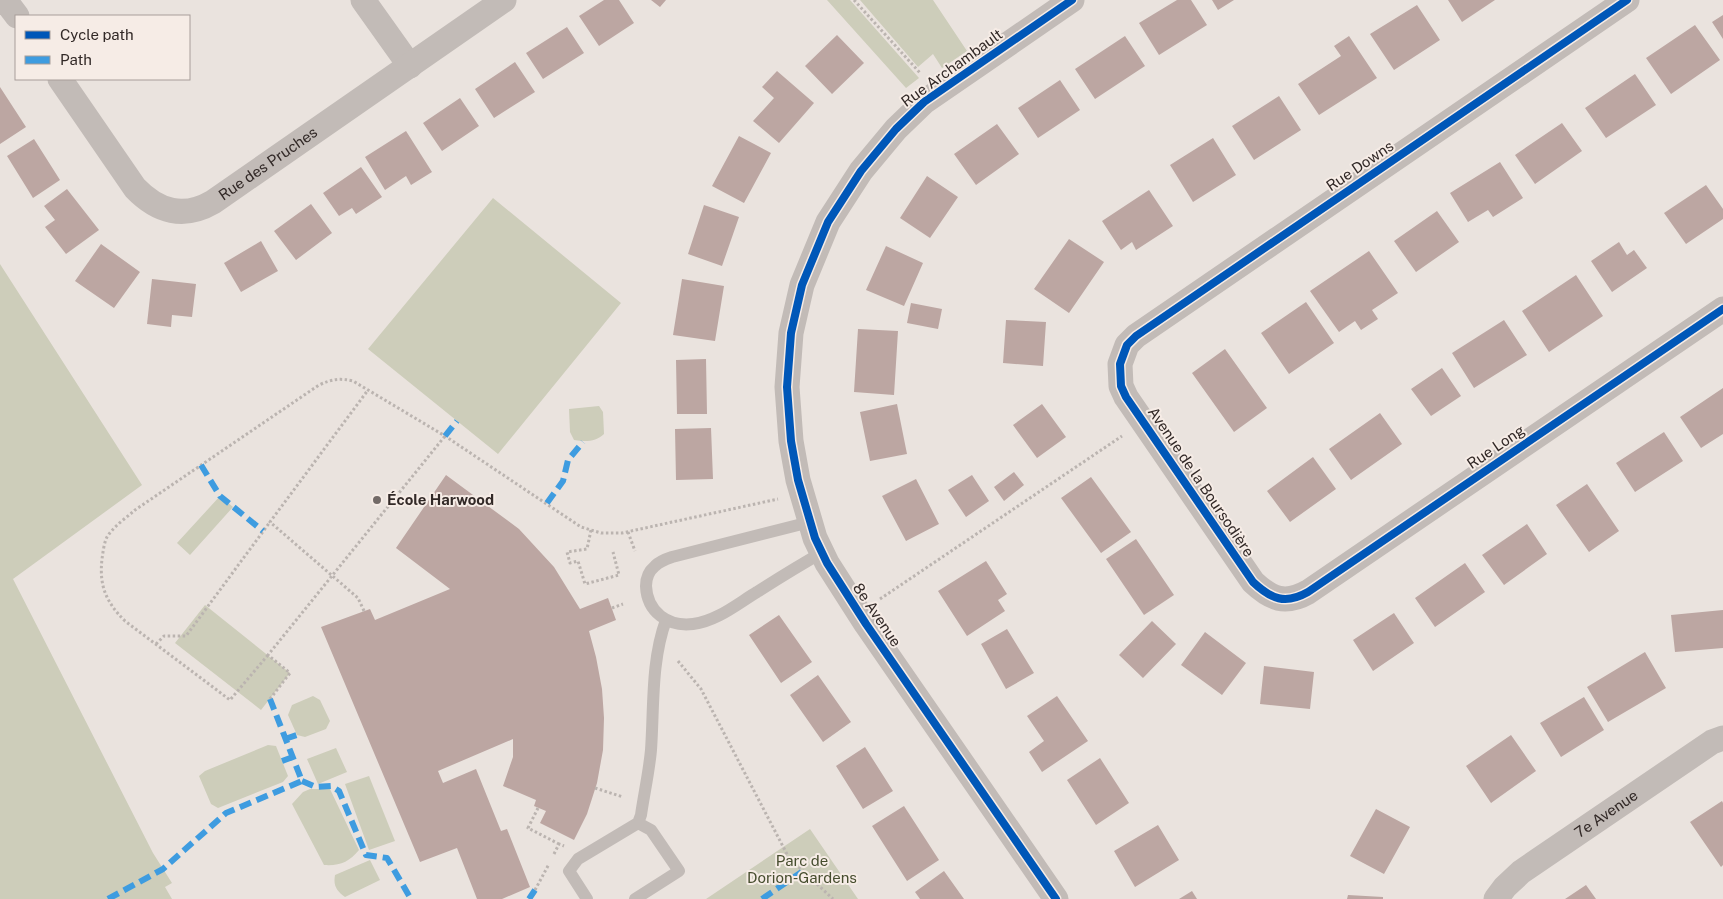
<svg xmlns="http://www.w3.org/2000/svg" width="1723" height="899" font-family="'Public Sans',sans-serif">
<rect width="100%" height="100%" fill="#eae3de"/>
<path fill="#cdcdba" d="M827,0H850L919,78L906,88Z
M860,0H933L967,51L942,68L933,54L918,67Z
M493,198L621,303L498,454L368,349Z
M0,264L142,485L13,579L153,853L172,883L165,887L172,899H0Z
M599,406L603,412L604,434C596,442 585,442 574,440L570,432L569,409Z
M220,496L233,507L190,555L177,543Z
M205,605L290,673L261,710L175,643Z
M313,696L320,700L330,721L326,729L305,737L297,735L288,715L292,705Z
M268,745L276,746L288,776L283,782L218,808L211,804L199,776L205,771Z
M336,748L347,772L318,784L307,759Z
M369,776L395,841L369,850L345,784Z
M310,789H330L359,850C349,862 340,866 324,865L292,804L303,792Z
M810,829L858,899H706Z
M370,860L380,880L345,897C337,891 333,886 335,875Z"/>
<path fill="#bca6a2" d="M604,0H619L634,23L599,46L579,16Z
M651,0H666L660,7Z
M1177,0H1191L1207,25L1159,55L1139,23Z
M1212,0H1234L1218,10Z
M1448,0H1495L1462,22Z
M1417,5L1440,40L1394,70L1370,34Z
M1723,15V39L1712,22Z
M1695,25L1720,60L1671,94L1646,58Z
M567,27L584,53L543,79L526,53Z
M837,35L864,63L832,94L805,66Z
M1125,36L1145,66L1095,99L1075,69Z
M1349,36L1377,78L1319,115L1298,84L1341,56L1334,46Z
M515,62L535,92L494,118L475,89Z
M777,71L814,103L779,143L753,121L774,98L762,87Z
M1635,74L1656,105L1606,138L1585,108Z
M1060,80L1080,110L1038,138L1018,108Z
M0,87L26,127L0,144Z
M1279,96L1301,130L1254,160L1232,126Z
M460,98L479,126L442,151L423,123Z
M1562,123L1582,151L1535,184L1515,155Z
M997,124L1019,154L976,185L954,154Z
M406,131L432,172L411,185L406,176L385,190L365,157Z
M739,136L771,153L744,203L712,186Z
M1213,138L1236,175L1193,202L1170,165Z
M34,139L60,180L33,198L7,156Z
M1500,162L1523,198L1493,217L1488,210L1468,222L1450,193Z
M361,167L382,197L356,214L352,208L339,216L323,193Z
M927,176L958,197L930,238L900,218Z
M1706,185L1723,209V219L1686,244L1664,213Z
M67,189L99,230L66,254L45,227L55,220L44,206Z
M1149,190L1173,226L1136,250L1132,242L1121,250L1102,221Z
M311,204L332,233L296,260L274,231Z
M704,205L739,217L722,266L688,254Z
M1437,211L1459,242L1416,272L1394,241Z
M1069,239L1104,262L1069,313L1034,289Z
M261,241L278,271L241,292L224,263Z
M1619,242L1627,255L1634,250L1647,268L1612,292L1591,261Z
M101,244L140,272L114,308L75,281Z
M886,246L923,263L904,306L866,290Z
M1369,251L1398,293L1372,310L1378,319L1361,330L1355,321L1339,332L1310,291Z
M1576,275L1603,316L1549,352L1522,311Z
M152,279L196,284L192,317L172,315L171,327L147,324Z
M682,279L724,286L715,341L673,335Z
M1306,302L1334,343L1289,374L1261,333Z
M911,303L942,309L938,329L907,323Z
M1006,320L1046,322L1043,366L1003,363Z
M1504,320L1527,355L1474,388L1452,353Z
M858,329L898,331L894,395L854,392Z
M1225,349L1267,408L1234,432L1192,373Z
M706,359L707,414H677L676,360Z
M1442,368L1461,396L1431,416L1411,389Z
M1723,388V434L1701,448L1680,417Z
M897,404L907,454L870,461L860,412Z
M1042,404L1066,437L1037,458L1013,425Z
M1380,413L1402,444L1351,480L1329,449Z
M711,428L713,479L676,480L675,429Z
M1664,432L1683,461L1635,492L1616,463Z
M1313,457L1336,489L1290,522L1267,491Z
M1014,472L1024,485L1004,501L994,487Z
M446,475L519,529L554,567L580,609L608,598L616,620L589,631L596,657L602,689L604,718L603,750L597,783L587,814L574,840L540,823L546,811L534,806L536,800L503,786L513,757V739L438,771L443,783L476,769L501,831L507,829L530,887L502,899H477L457,848L420,862L321,627L370,609L375,620L450,589L396,548Z
M972,475L989,501L966,517L948,490Z
M1091,477L1131,532L1101,553L1061,498Z
M916,479L939,524L906,541L882,496Z
M1587,484L1619,531L1589,552L1556,505Z
M1527,524L1547,554L1504,585L1482,555Z
M1136,539L1174,595L1144,615L1106,559Z
M986,561L1007,594L998,600L1005,611L967,636L938,591Z
M1465,563L1485,592L1435,627L1415,598Z
M1723,610V648L1675,652L1671,615Z
M1394,613L1414,643L1373,671L1353,640Z
M779,615L812,662L781,683L749,635Z
M1152,621L1176,644L1143,678L1119,655Z
M1007,629L1034,673L1006,689L981,644Z
M1205,632L1246,663L1222,695L1181,665Z
M1645,652L1666,688L1608,722L1587,687Z
M1264,666L1314,672L1310,709L1260,704Z
M818,675L851,722L823,742L790,695Z
M1057,696L1088,741L1042,772L1029,752L1044,741L1027,716Z
M1584,697L1604,730L1561,757L1540,723Z
M1511,735L1536,771L1491,803L1466,766Z
M865,747L893,791L863,809L836,766Z
M1100,758L1129,803L1096,825L1067,780Z
M1722,801L1723,803V865L1721,867L1690,822Z
M904,806L939,860L907,881L872,826Z
M1376,809L1410,827L1384,874L1350,856Z
M1158,825L1179,860L1135,887L1114,851Z
M944,871L964,899H920L915,892Z
M1586,885L1596,899H1565Z
M1192,891L1197,899H1179Z
M1348,895L1383,897V899H1347Z"/>
<g fill="none" stroke-linecap="round" stroke-linejoin="round">
<path stroke="#bbb4b0" stroke-width="3" stroke-dasharray="2.5 2.5" stroke-linecap="butt" d="M854,0L921,74
M591,530L587,549L567,552L570,563L578,561L585,584L619,575L613,552
M628,532L635,551
M880,599L1122,436
M612,608L623,604
M364,611L358,598L270,522L368,390
M156,644L164,636H186L270,522
M268,655L230,700L125,621C106,602 99,586 102,559C103,552 104,543 107,537C114,526 126,518 135,510L319,385C332,379 340,378 353,381L445,436L581,527L601,533H622L778,499
M678,661L701,689L789,858L833,899
M270,699L290,673L268,655L445,436
M595,788L623,797
M538,808L528,828L559,844
M554,854L559,844L564,846
M535,890L549,864"/>
<path stroke="#c2bbb7" stroke-width="12" d="M810,522L672,557C666,559 660,561 655,566C649,571 646,579 646,586C647,612 668,627 693,624C717,621 737,604 757,592C779,578 800,565 823,552
M587,899L569,871L578,859L638,823L641,815C644,794 649,772 651,750C654,707 651,661 666,620
M635,899L679,871L651,830L638,823"/>
<g stroke="#c2bbb7" stroke-width="25">
<path d="M5,0L17,16"/>
<path d="M363,0L410,66"/>
<path d="M1627,0L1136,336L1127,345L1120,364L1121,386L1126,397L1253,582C1271,599 1285,605 1308,592L1723,309"/>
<path id="s1" d="M60,79L135,188C158,212 184,219 213,202L504,0"/>
<path d="M1056,899L866,624L827,563L815,538L798,480L791,441L787,387L791,333L802,285L828,222L861,171L896,129L924,102L1072,0"/>
<path id="s2" d="M1496,899L1505,887L1521,872L1712,742L1723,738"/>
</g>
<path stroke="#3e9ce0" stroke-width="6" stroke-dasharray="12 6" stroke-linecap="butt" d="M445,436L457,421
M201,465L220,496L263,531
M547,503L563,481L568,460L583,442
M285,739L297,735
M282,761L293,757
M302,781L316,787L331,786L339,791L366,855L387,858L411,899
M108,899L163,869L226,813L302,781L270,699
M529,899L535,890
M762,899L803,871"/>
<defs>
<path id="cycleway" d="M1627,0L1136,336L1127,345L1120,364L1121,386L1126,397L1253,582C1271,599 1285,605 1308,592L1723,309
M1056,899L866,624L827,563L815,538L798,480L791,441L787,387L791,333L802,285L828,222L861,171L896,129L924,102L1072,0"/>
</defs>
<use href="#cycleway" stroke="#f6ece6" stroke-width="11"/>
<use href="#cycleway" stroke="#0057b8" stroke-width="8"/>
</g>
<circle fill="#726a67" stroke="#f6ece6" stroke-width="2" cx="377" cy="500" r="5"/>
<g text-anchor="middle" stroke-width="4" stroke-linejoin="round" paint-order="stroke">
<g font-size="15" fill="#322927" stroke="#f6ece6">
<text transform="translate(952 68) rotate(-36)" y="5">Rue Archambault</text>
<text dy="5" stroke="none"><textPath href="#s1" startOffset="286">Rue des Pruches</textPath></text>
<text transform="translate(1360 166) rotate(-34)" y="5">Rue Downs</text>
<text transform="translate(1496 447) rotate(-34)" y="5">Rue Long</text>
<text transform="translate(1201 482) rotate(56)" y="5">Avenue de la Boursodière</text>
<text transform="translate(877 615) rotate(56)" y="5">8e Avenue</text>
<text dy="5" stroke="none"><textPath href="#s2" startOffset="140">7e Avenue</textPath></text>
</g>
<g font-size="15" font-weight="bold" fill="#322927" stroke="#f6ece6" text-anchor="start">
<text x="387" y="505">École Harwood</text>
</g>
<g font-size="15" fill="#464d2e" stroke="#f6ece6">
<text x="802" y="866">Parc de<tspan x="802" dy="17">Dorion-Gardens</tspan></text>
</g>
</g>
<rect x="15" y="15" width="175" height="65" fill="#f6ece6" stroke="#a89e9a"/>
<rect x="25" y="31" width="25" height="8" fill="#0057b8" stroke="#a89e9a"/>
<text x="60" y="40" font-size="15" fill="#322927">Cycle path</text>
<rect x="25" y="56" width="25" height="8" fill="#3e9ce0" stroke="#a89e9a"/>
<text x="60" y="65" font-size="15" fill="#322927">Path</text>
</svg>
